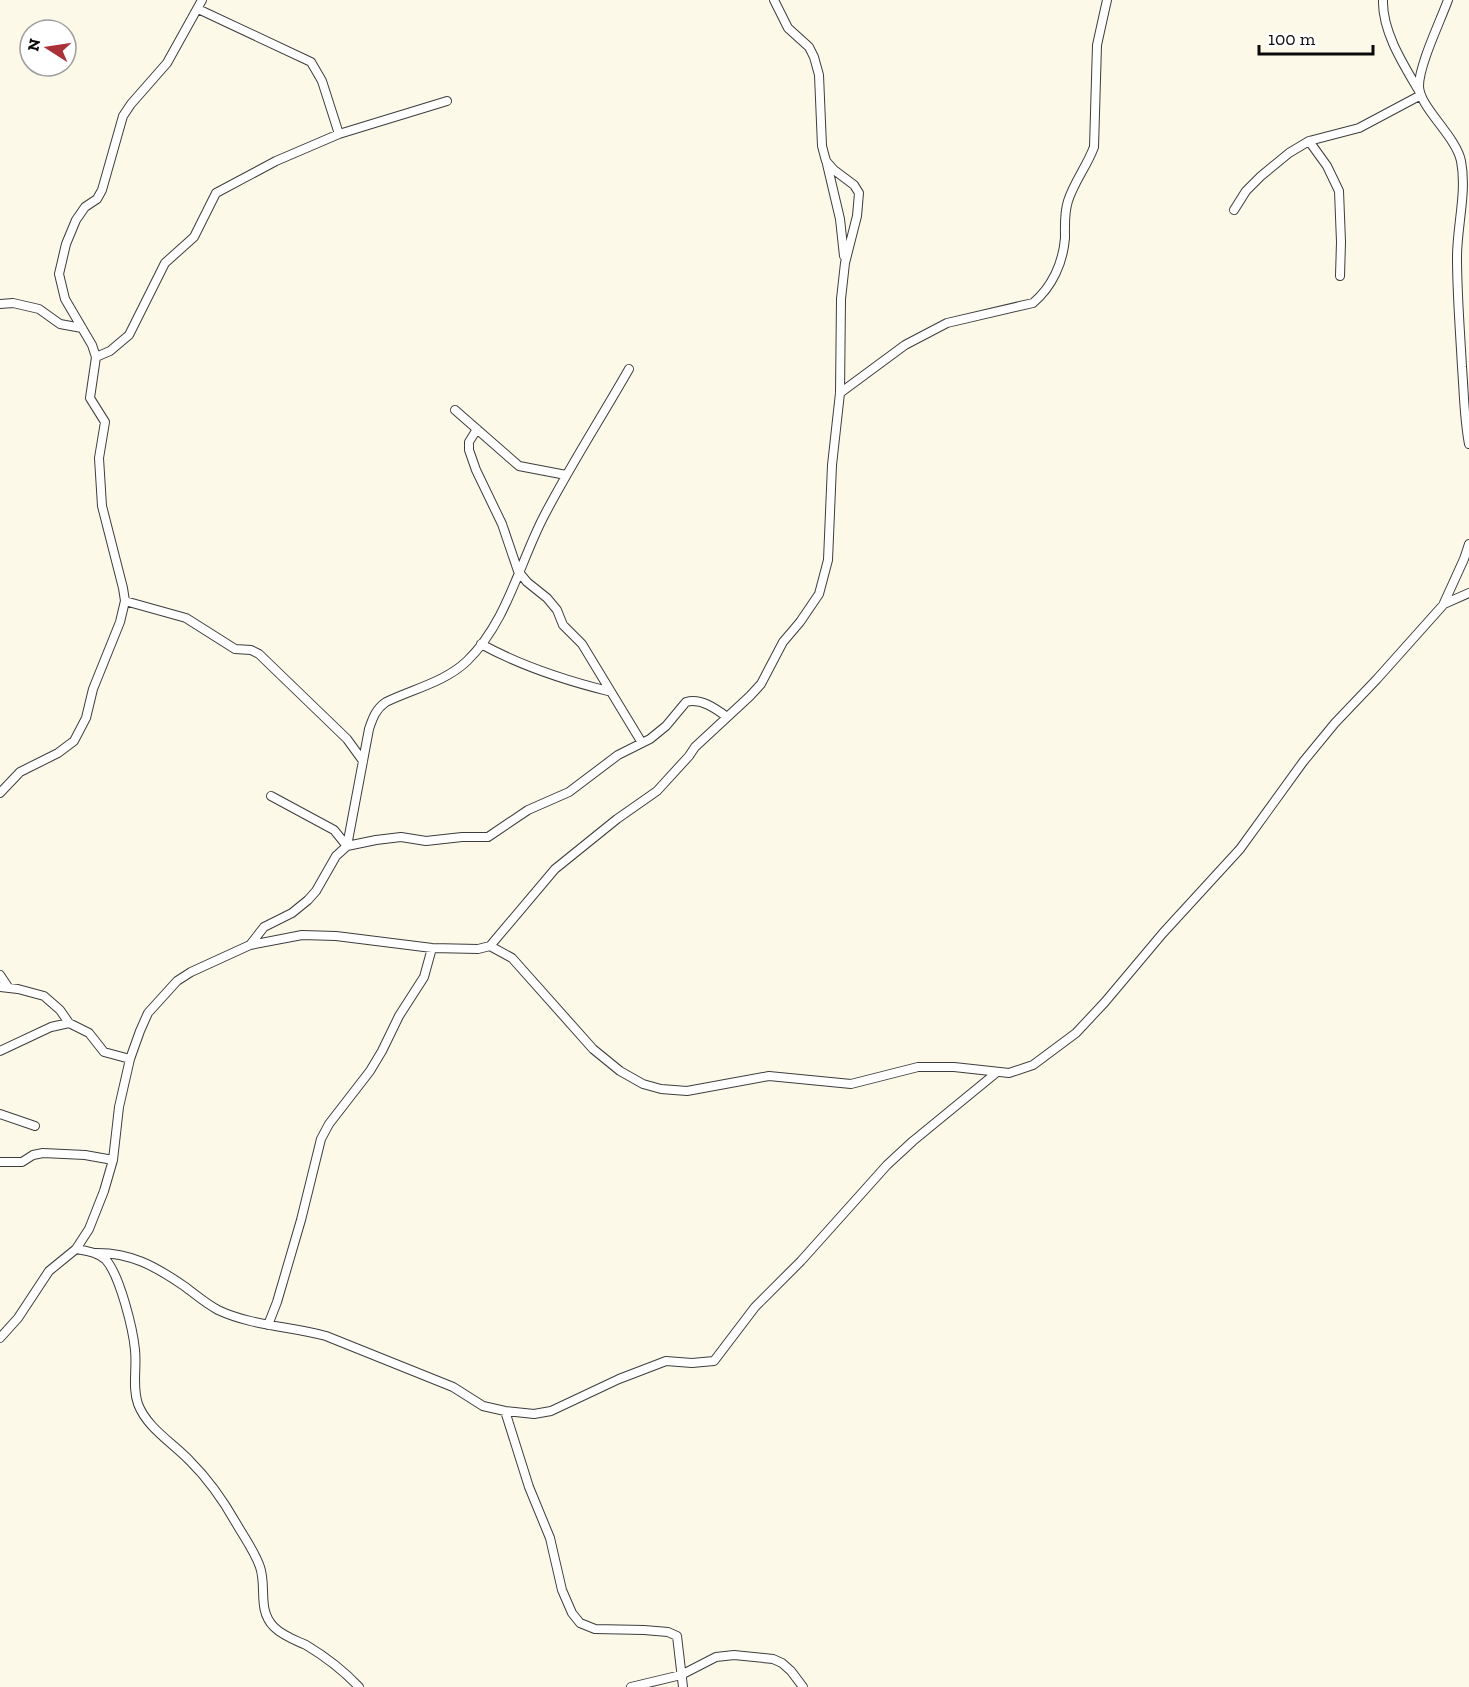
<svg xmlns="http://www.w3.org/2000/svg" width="1469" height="1687" font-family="'Zilla Slab',serif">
<rect width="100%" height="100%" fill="#fdf9e9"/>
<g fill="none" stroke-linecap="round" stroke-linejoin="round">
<defs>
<path id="street" d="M1383,0C1382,31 1403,64 1419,91
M1448,0C1440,22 1419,65 1419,86C1419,107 1456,136 1461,161C1467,192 1457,226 1457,257C1457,294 1460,330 1462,367C1464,392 1464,418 1469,444
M198,9L311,62L322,81L339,134
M1309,141L1327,166L1339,191L1341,242L1340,276
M827,164L840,219L844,256
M1234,210L1246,191L1261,176L1289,153L1309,141L1359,128L1421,95
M0,304L13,303L39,309L60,324L82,328
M96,357L110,351L129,335L165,263L194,237L216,193L276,161L339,134L447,101
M840,393L905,345L947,323L1033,303C1052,287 1063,263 1065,238C1065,226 1064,213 1068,201C1074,182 1087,166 1094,147L1097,45L1107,0
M455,410L519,466L566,475
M477,429L469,442V450L476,470L502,524L518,571L527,582L547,598L557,610L563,625L582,644L642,743
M125,601L186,618L235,649L251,650L259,654L347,739L363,761
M1444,603L1464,559L1469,544
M481,644C521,666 564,680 608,691
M0,793L20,772L58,753L74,741L86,718L93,689L120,622L125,601L123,588L102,506L99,458L105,422L90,398L96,357L92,345L65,299L59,274L66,244L76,220L85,207L97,199L102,190L123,116L131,104L167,63L202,0
M271,796L334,830L347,846
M347,846L369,729C373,717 376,709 386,702C413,689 445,682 467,661C507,622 519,564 544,516C570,466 601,418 629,369
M250,945L264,927L292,913L308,900L316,891L336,856L347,846L376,840L401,837L426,841L462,837H488L528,810L569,792L618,755L650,739L666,726L686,702C701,698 715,708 727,717
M490,946L512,958L593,1049L620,1071L643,1084L661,1089L687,1091L769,1076L851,1084L918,1067H954L1009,1073L1033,1065L1076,1033L1105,1002L1163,933L1240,849L1303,762L1335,723L1377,679L1444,604L1469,593
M0,975L8,987
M0,987L18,989L44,996L60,1010L69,1023L89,1033L104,1052L130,1059
M0,1051L51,1027L69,1023
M0,1114L35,1126
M0,1162H22L33,1155L43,1153L85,1155L113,1160
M76,1249C86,1251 98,1252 106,1260C120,1276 133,1329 135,1350C137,1368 132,1387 138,1404C147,1428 173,1443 190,1461C209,1480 223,1500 236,1523C244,1537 255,1552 260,1567C267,1587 257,1610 274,1627C283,1636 295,1640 306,1645C326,1657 343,1670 359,1687
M94,1253C130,1252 155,1266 184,1286C195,1294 205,1303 218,1310C252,1326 290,1326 326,1336L453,1387L483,1406L505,1411L534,1414L551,1411L619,1379L666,1361L692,1363L714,1361L755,1307L801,1261L887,1165L913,1141L996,1073
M268,1325L277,1302L301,1220L321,1139L329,1124L370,1071L382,1051L399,1016L424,977L432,948
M0,1338L18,1318L49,1271L76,1249L89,1229L104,1191L113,1160L119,1107L130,1059L140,1031L148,1013L177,981L191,972L250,945L302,935L336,936L432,948L478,949L490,946L555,869L617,819L657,791L689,756L695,747L750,696L761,684L783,642L800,622L819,594L828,560L832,465L840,393L841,299L845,263L857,216L859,193L854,185L834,170L826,161L822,146L819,75L814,57L809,47L788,28L774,0
M505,1411L529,1487L550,1538L562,1590L572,1613L580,1623L595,1629L644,1630L668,1632L677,1636L683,1687
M631,1687L681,1675L716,1657L734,1655L773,1659L782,1663L791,1671L803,1687"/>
</defs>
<use href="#street" stroke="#3d3d3d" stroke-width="10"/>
<use href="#street" stroke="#fff" stroke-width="8"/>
</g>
<g transform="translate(48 48) rotate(282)"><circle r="28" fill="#ffffff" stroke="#9d9d9d" stroke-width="1.5"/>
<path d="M0-4.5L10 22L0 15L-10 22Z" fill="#ab3139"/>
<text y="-9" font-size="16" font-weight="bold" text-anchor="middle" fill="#0a0a0a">N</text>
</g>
<path d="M1259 45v9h114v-9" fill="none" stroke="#0a0a0a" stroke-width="3"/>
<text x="1268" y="45" font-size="18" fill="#0a0a0a" stroke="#ffffff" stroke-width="4.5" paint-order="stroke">100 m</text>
</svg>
